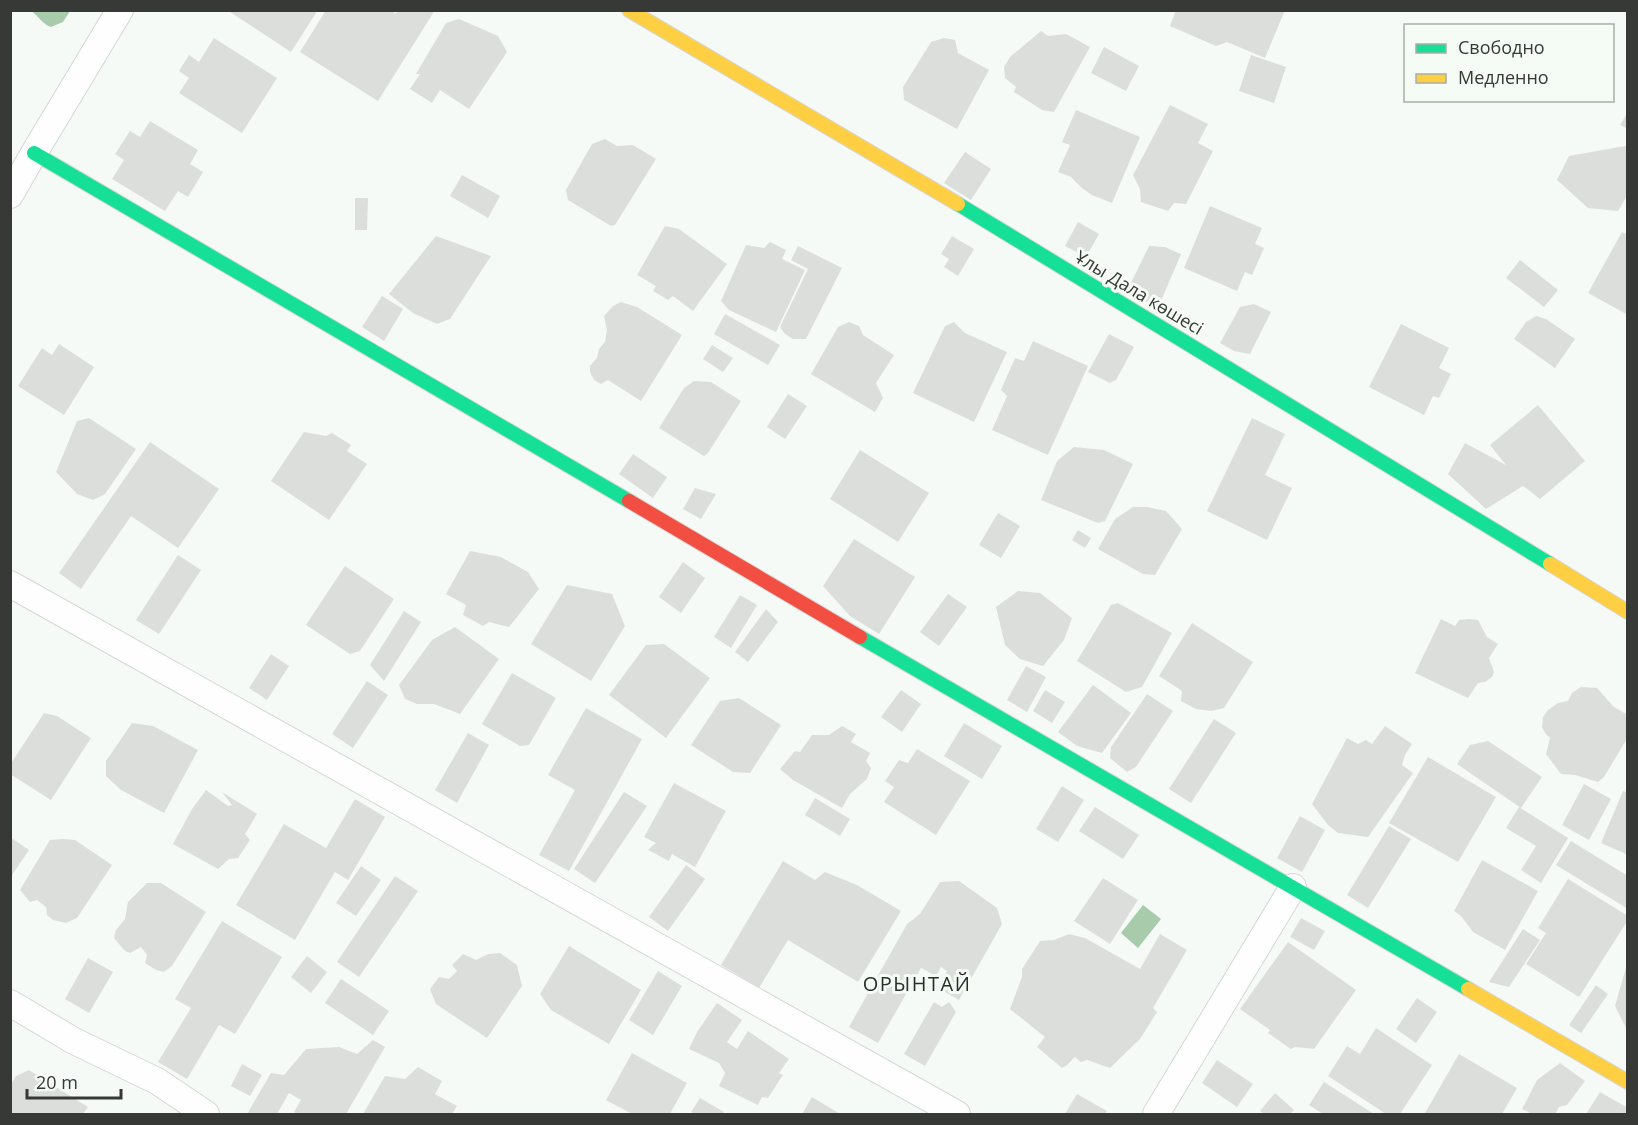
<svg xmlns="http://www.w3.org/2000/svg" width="1638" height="1125" font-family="'Open Sans',sans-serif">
<rect width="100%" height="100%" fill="#f6faf6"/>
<path fill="#a8cbac" d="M31,11H70L63,22L51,27C42,24 39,16 31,11Z
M1143,905L1161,919L1138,948L1121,933Z"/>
<path fill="#dcdedc" d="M227,10H318L291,52Z
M326,10H392L395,14L400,10H435L378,101L300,52Z
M1176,10H1285L1265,58L1227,42L1216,46L1170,26Z
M459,19L498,36L507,52L469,109L440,90L432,103L410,89L420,74H416L446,23Z
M1041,31L1048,36L1066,34L1090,47L1054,112L1042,110L1014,92L1016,87L1005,78L1004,67L1010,57Z
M214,38L277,78L242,133L179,93L189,78L179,71L189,55L199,62Z
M944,38L955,40L958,53L989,70L957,129L904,100L903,87L931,42Z
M1104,47L1139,66L1126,91L1091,73Z
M1251,55L1286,67L1274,103L1239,91Z
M1170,105L1208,124L1198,143L1213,151L1186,204L1174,203L1168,211L1141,202L1140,189L1133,175Z
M1076,110L1140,137L1112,203L1092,195L1082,188L1071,177L1058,172L1070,145L1062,142Z
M1628,112V129L1620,125Z
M150,121L198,150L190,164L203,172L188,197L178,191L165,211L112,179L124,160L115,154L130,131L140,137Z
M605,139L617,146L633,145L656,159L615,225L611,226L568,200L566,190L592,144Z
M1625,146L1628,148V194L1618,211L1588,208L1557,180L1569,156Z
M965,152L991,169L971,200L944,183Z
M462,175L500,196L488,218L450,196Z
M355,198H368L367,230H355Z
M1210,206L1262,228L1255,244L1264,248L1252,275L1245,272L1237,291L1184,268Z
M1078,222L1099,234L1086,257L1065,246Z
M665,226L679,229L727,264L693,311L673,296L668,300L653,291L656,286L637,275Z
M1622,232L1628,235V315L1588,293Z
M436,236L491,256L450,319L437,324L413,313L389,294Z
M952,236L974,249L958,276L944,267L949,259L941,254Z
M770,242L786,250L782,259L805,270L776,332L729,310L721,301L746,245L764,248Z
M798,246L842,268L806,339H793L785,334L780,327L808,269L791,260Z
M1149,246L1165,247L1181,254L1158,308L1127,291Z
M1520,260L1558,290L1544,307L1506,278Z
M382,296L403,309L384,341L362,327Z
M621,302L637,307L682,335L641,401L608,380L601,384L594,380L590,372V366L597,358L599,349L605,342L607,330L604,316L613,306Z
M1254,304L1271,312L1250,354L1234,351L1220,343L1240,307Z
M725,314L780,345L768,365L714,334Z
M1536,316L1546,319L1575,339L1555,368L1514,339L1526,322Z
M849,322L859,326L863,335L894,355L876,383L883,398L875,412L811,374L838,327Z
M954,322L965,333L1007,352L974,422L913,393L945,326Z
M1401,324L1449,348L1439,368L1451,374L1439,398L1433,396L1424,415L1369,387Z
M1109,334L1134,347L1116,380L1110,383L1088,372Z
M1033,341L1088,366L1048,455L992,430L1007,396L1001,390L1015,358L1024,361Z
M59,344L94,367L64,415L18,386L42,348L52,355Z
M712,345L733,358L723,372L703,359Z
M694,381L711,382L741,401L708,453L704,456L659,428L684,388Z
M788,394L807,406L785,439L767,427Z
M1538,405L1585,461L1540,499L1523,486L1486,509L1448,474L1465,443L1506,465L1490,445Z
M89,418L136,449L105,494L93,500L77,494L56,472L77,421Z
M1252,418L1285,434L1265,475L1292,488L1267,540L1207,511Z
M304,432L326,436L332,433L351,445L347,451L367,464L329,520L271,481Z
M150,442L219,489L178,548L131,516L81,589L59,573Z
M1074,447L1104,450L1133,464L1105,521L1098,523L1041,500L1057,461Z
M860,450L929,493L898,542L830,499Z
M633,454L667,477L653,498L619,474Z
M695,488L716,494L701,519L683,509Z
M1133,507H1147L1166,511L1182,529L1155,575L1143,574L1098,549L1115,519Z
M998,513L1020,526L1001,558L979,545Z
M1078,530L1091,538L1085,548L1072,540Z
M854,539L915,577L879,634L850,616L823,586Z
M470,551L501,557L528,572L539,589L509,627L489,622L483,626L463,615L466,605L446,594Z
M178,555L201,570L159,634L136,620Z
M683,562L705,578L681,613L659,597Z
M345,566L394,599L360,651L350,654L306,625Z
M567,585L612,594L625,626L591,681L531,644Z
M1018,591L1040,593L1072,618L1064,640L1043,666L1020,659L1005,645L996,607Z
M948,594L967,607L939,646L920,632Z
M740,595L757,605L731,648L714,637Z
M1118,603L1172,633L1142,687L1126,692L1077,661L1111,605Z
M766,609L778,622L748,662L735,652Z
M404,611L421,622L384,681L370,665Z
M1441,619L1455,626L1459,620L1469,619L1478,620L1487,637L1498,644L1489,658L1494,672L1492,677L1485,682L1478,683L1468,698L1415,673Z
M1192,623L1253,662L1224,708L1211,711L1196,709L1181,701L1182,691L1159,676Z
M455,627L499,659L460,714L434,704H417L405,699L399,685L432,640Z
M664,644L710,678L666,738L609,695L646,645Z
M271,654L289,666L267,700L249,688Z
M1026,666L1046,677L1027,712L1007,700Z
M512,673L556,698L529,745L520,746L482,724Z
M367,681L388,695L353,748L332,734Z
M1093,685L1131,713L1102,753L1077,746L1058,732Z
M1581,687L1597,688L1614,707L1628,715V737L1604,777L1598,782L1575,775L1561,774L1546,754L1550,738L1545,733L1542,727L1543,717L1548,710L1558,703L1568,701L1572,693Z
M901,690L921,704L902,732L881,717Z
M1045,690L1065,702L1052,723L1033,711Z
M1147,694L1173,711L1136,767L1127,772L1110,758L1111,747Z
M739,698L781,725L750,773L733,772L691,745L720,701Z
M586,708L642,739L569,871L539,855L575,790L548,775Z
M44,713L57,716L91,738L51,800L10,774V765Z
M1214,719L1236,733L1191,803L1169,789Z
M132,723L153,726L198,750L164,813L121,790L106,776V761Z
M964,723L1002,746L982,779L944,756Z
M842,726L856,734L851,742L870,753L866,761L871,768L867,779L850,794L842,808L793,780L780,769L795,751L800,752L812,735H829Z
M1385,726L1412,744L1405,755L1402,765L1413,773L1368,837L1338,833L1328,825L1312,804L1347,738L1358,744L1366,740L1372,744Z
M468,733L489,745L457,803L435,790Z
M1488,741L1542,777L1521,808L1457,764L1470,745Z
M917,749L970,781L936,835L884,802L894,787L885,781L899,760L908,763Z
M1428,757L1496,797L1458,862L1389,823Z
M674,783L726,811L695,867L672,854L669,861L648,850L656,843L644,837Z
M1584,784L1611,799L1589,840L1562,825Z
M1062,786L1084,800L1058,842L1036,829Z
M206,790L228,806L232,805L222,792L257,814L245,834L250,840L238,858L229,859L218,869L173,844L192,809Z
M1623,791L1628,793V855L1601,843Z
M624,792L647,806L595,883L574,869Z
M815,798L850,819L840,836L805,815Z
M355,799L385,817L348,880L335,872L295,940L236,905L284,824L326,848Z
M1095,807L1139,835L1123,859L1079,831Z
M1519,807L1568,838L1541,883L1521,870L1536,846L1506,828Z
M1300,816L1325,830L1302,872L1277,858Z
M1389,826L1411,839L1368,908L1347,895Z
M10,837L29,850L10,878Z
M64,839L75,840L112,865L77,918L66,923L53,920L47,915L46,907L37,900L30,902L20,890L50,840Z
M1571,841L1628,876V909L1556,865Z
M1482,860L1538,891L1505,950L1473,932L1461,916L1454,911Z
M783,861L815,880L825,872L857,885L901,911L858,982L788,940L759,988L721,965Z
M686,865L705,879L668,931L649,917Z
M361,866L381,880L356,916L336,903Z
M395,876L418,891L359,977L337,962Z
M1103,878L1138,900L1110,944L1074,921Z
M1568,879L1628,916V920L1579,997L1526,964L1546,933L1538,928Z
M959,881L997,908L1002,924L959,1000L938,988L947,971L941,967L936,976L921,968L878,1043L849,1027L907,924L920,914L940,882Z
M147,883H161L206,912L172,966L164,972L156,970L145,963L147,955L141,947L130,953L125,951L114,938L116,930L125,919L128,902Z
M1301,918L1325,931L1314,950L1290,937Z
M222,921L282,957L235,1034L219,1025L187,1079L158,1062L191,1008L175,999Z
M1523,929L1540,940L1509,987L1489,982Z
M1069,934L1085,938L1140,969L1160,934L1187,950L1153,1008L1157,1012L1140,1039L1110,1068L1087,1060L1081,1062L1075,1057L1067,1065L1062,1068L1037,1047L1045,1037L1010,1009L1022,977V969L1040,941L1054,940Z
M1288,942L1356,990L1314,1049L1295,1047L1291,1049L1268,1033L1270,1030L1240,1009Z
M569,946L641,990L609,1044L551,1010L540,994Z
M500,953L517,965L522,986L487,1038L436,1004L430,989L439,977L449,979L457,971L452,965L463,954L476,960L488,954Z
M307,956L327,972L311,993L291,977Z
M88,958L113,972L89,1013L65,999Z
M1627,964H1628V1032L1615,1006Z
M658,971L682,986L653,1035L629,1020Z
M341,979L389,1011L373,1035L325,1003Z
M1596,985L1608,994L1581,1033L1569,1025Z
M1417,998L1437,1012L1416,1043L1396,1029Z
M934,1002L942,1007L949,1002L956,1012L925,1066L904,1054Z
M717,1003L742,1020L727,1042L737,1049L748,1031L789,1059L779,1073L783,1075L768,1098L762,1097L758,1105L719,1086L725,1073L719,1063L689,1049L697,1032Z
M1376,1028L1432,1065L1400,1114H1386L1328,1076L1347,1046L1360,1054Z
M373,1040L385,1047L346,1114H298L294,1112L301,1100L289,1093L277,1114H247L271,1073L284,1075L306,1049L339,1047L357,1054Z
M632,1053L687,1083L670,1114H632L606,1100Z
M1459,1054L1517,1088L1502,1114H1428L1425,1113Z
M1217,1060L1253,1084L1237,1107L1202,1083Z
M1560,1063L1585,1081L1567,1105L1559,1107L1555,1114H1533L1522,1109L1537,1080Z
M242,1064L262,1075L250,1096L231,1086Z
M418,1067L442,1081L435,1094L457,1106L452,1114H363L385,1076L405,1079Z
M29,1070L88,1107L83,1114H10V1086L16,1076Z
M1324,1082L1374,1114H1323L1309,1105Z
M1600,1092L1628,1108V1114H1586Z
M1275,1093L1294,1110L1290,1114H1264L1260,1111Z
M1077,1094L1107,1111L1105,1114H1065Z
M812,1097L840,1114H802Z
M700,1098L724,1112L722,1114H696L691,1112Z"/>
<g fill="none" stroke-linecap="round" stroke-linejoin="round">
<defs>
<path id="street" d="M10,195L34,153L120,10
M10,584L957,1114
M10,1003L74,1041L157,1081L206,1114
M1156,1114L1293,887"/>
<path id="fast" d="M34,153L629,501
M958,204L1550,564
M860,637L1468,989"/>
<path id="slow" d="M629,10L958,204
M1550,564L1628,612
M1468,989L1628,1082"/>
<path id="jam" d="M629,501L860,637"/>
</defs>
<use href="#street" stroke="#d5d7d5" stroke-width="28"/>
<use href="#fast" stroke="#d5d7d5" stroke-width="16"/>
<use href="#slow" stroke="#d5d7d5" stroke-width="16"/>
<use href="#jam" stroke="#d5d7d5" stroke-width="16"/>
<use href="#street" stroke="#fefefe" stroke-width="26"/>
<use href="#fast" stroke="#16e098" stroke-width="14"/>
<use href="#slow" stroke="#ffcf43" stroke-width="14"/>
<use href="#jam" stroke="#f24e42" stroke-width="14"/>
</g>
<g text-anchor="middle" stroke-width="6" stroke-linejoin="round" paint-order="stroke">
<g font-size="18" fill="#363936" stroke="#f4fcf5">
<text transform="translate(1139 293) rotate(31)" y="6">Ұлы Дала көшесі</text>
</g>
<g font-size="20" letter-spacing="1.5" fill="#292f2a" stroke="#f4fcf5">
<text x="917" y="991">ОРЫНТАЙ</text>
</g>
</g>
<rect width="1638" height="1125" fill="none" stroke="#363936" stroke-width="24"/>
<rect x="1404" y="24" width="210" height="78" fill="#f4fcf5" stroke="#a8aea9" stroke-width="1.5"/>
<rect x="1416" y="44" width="30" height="9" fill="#16e098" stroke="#a8aea9" stroke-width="1.5"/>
<text x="1458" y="54" font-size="18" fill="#363936">Свободно</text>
<rect x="1416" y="74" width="30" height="9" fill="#ffcf43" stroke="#a8aea9" stroke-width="1.5"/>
<text x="1458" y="84" font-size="18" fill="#363936">Медленно</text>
<path d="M27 1089v9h94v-9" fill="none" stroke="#363936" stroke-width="3"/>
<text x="36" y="1089" font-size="18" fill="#363936" stroke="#f4fcf5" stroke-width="4.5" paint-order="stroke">20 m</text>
</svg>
